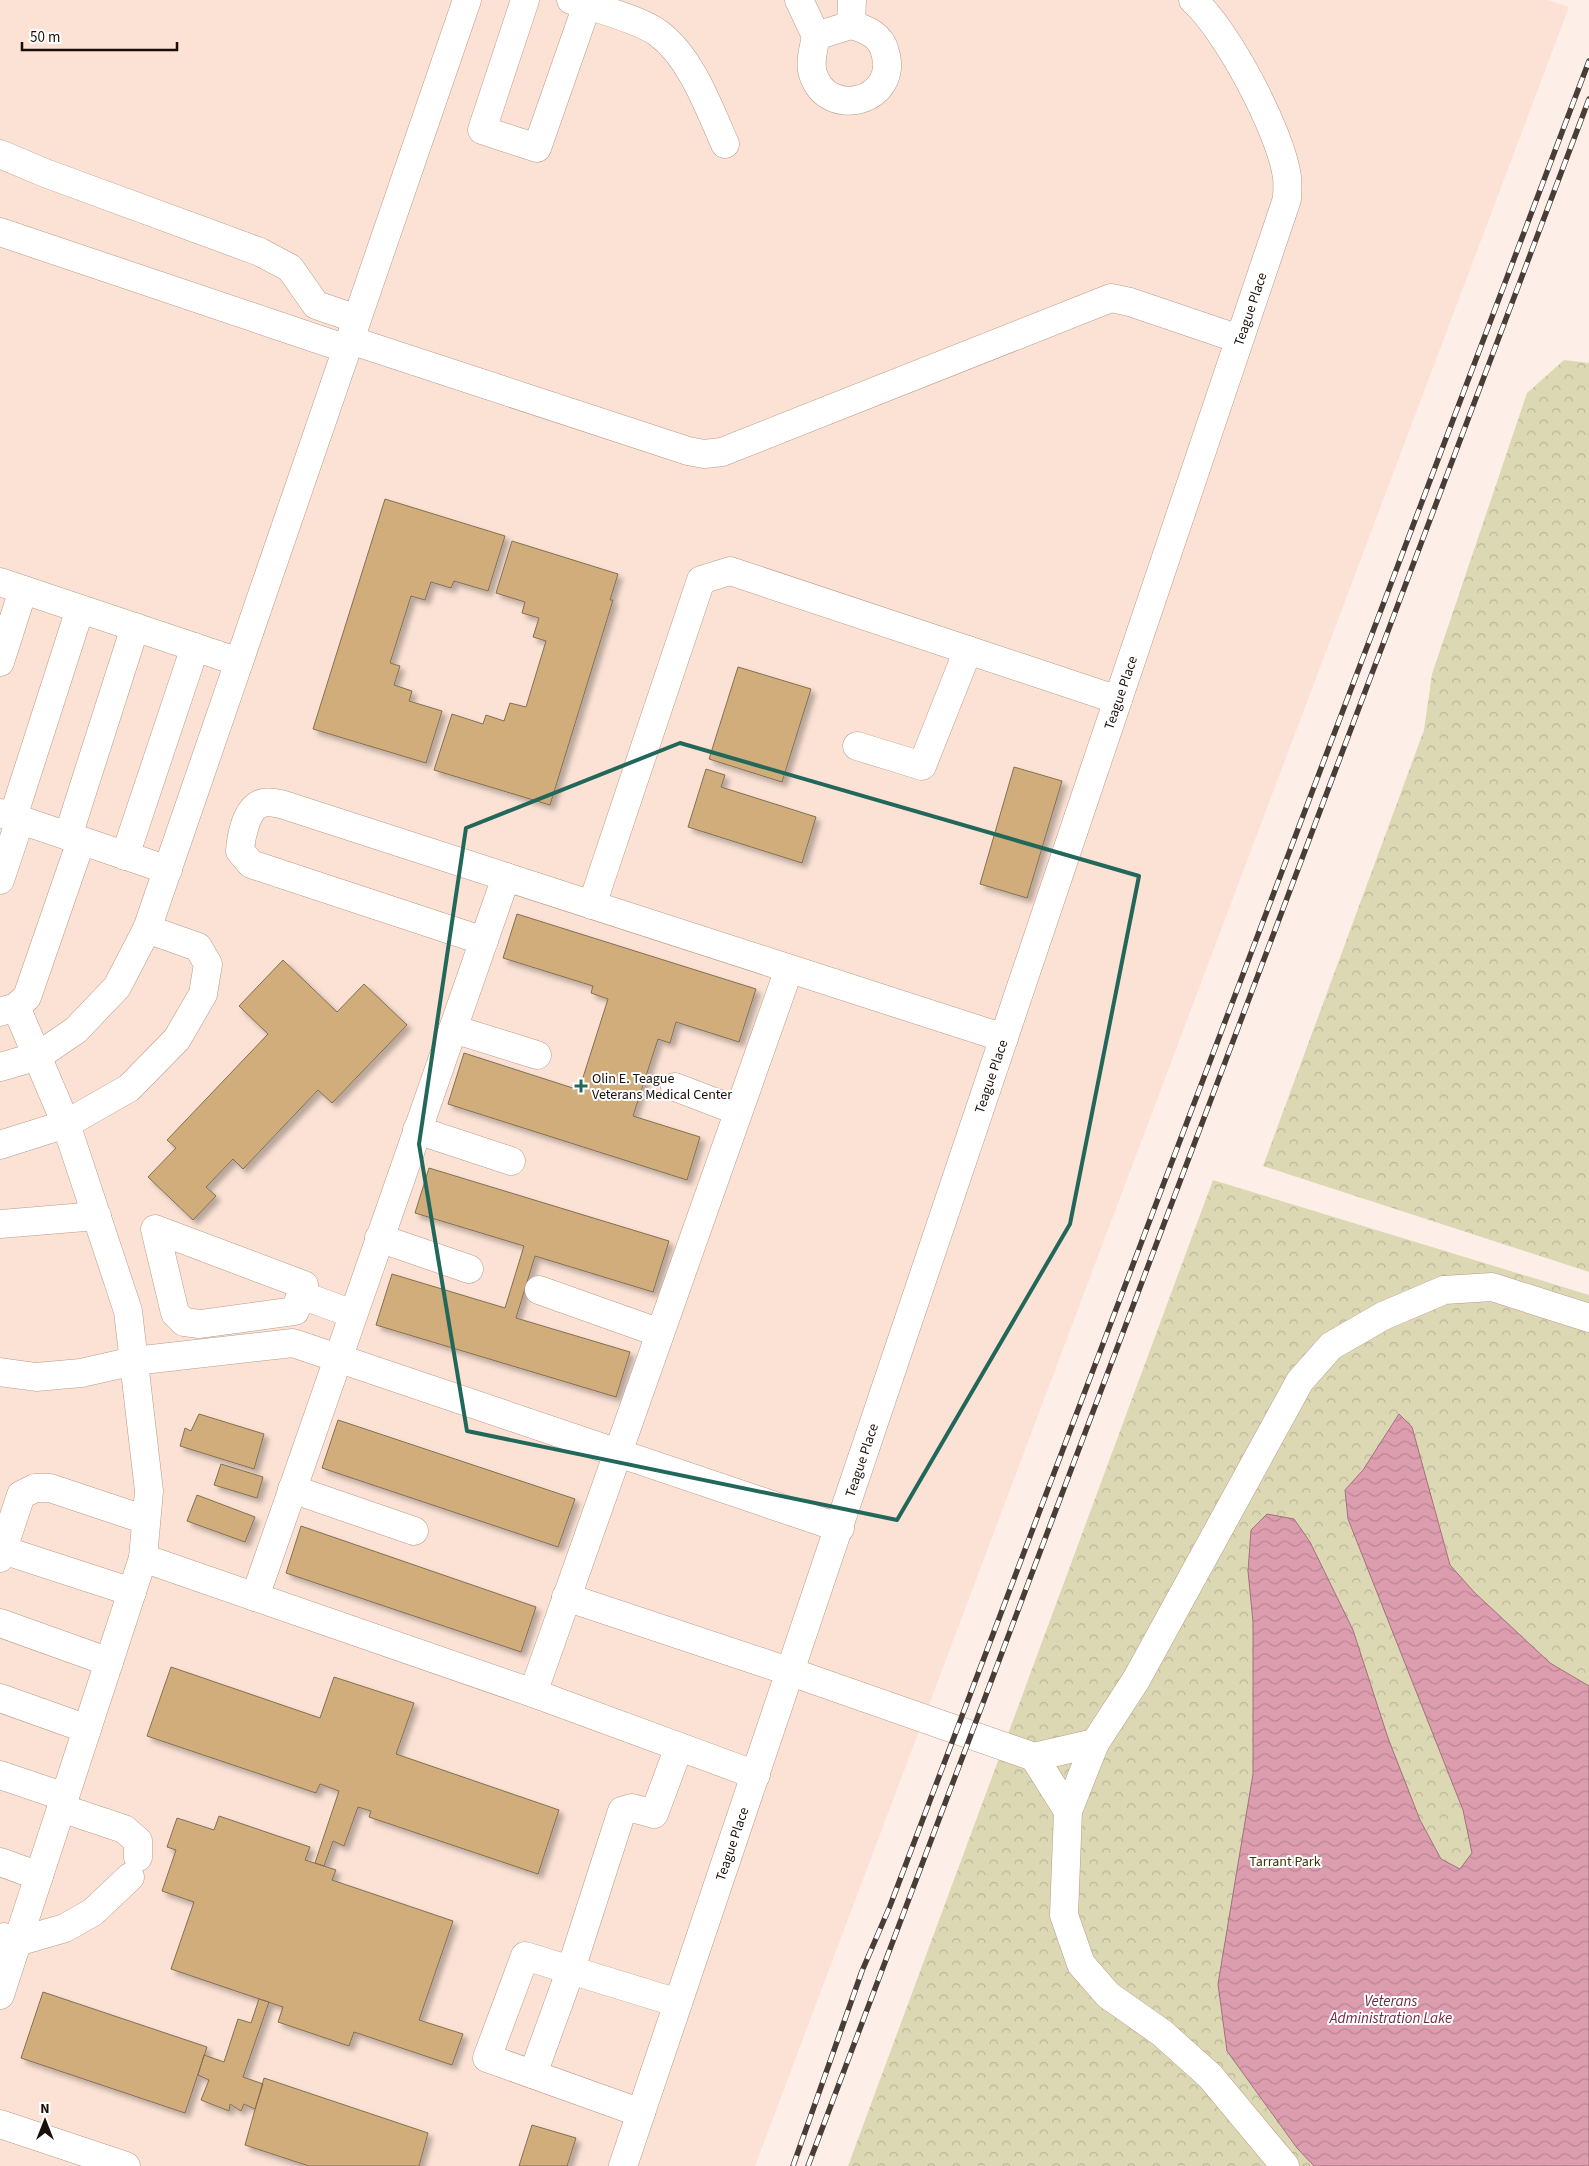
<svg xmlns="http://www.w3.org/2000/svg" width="1589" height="2166" font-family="'Source Sans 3',sans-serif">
<defs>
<pattern id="forest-crowns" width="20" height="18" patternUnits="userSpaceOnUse" patternTransform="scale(1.25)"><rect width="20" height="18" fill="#dcd8b3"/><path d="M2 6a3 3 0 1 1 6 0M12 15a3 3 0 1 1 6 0" fill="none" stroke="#bcb898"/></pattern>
<pattern id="water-waves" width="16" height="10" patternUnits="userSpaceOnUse" patternTransform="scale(1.25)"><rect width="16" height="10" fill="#dc9daf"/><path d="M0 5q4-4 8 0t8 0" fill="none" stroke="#bc8695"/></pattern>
<filter id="shadow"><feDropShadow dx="4.5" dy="4.5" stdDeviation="2.5" flood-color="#0004"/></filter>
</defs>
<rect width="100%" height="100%" fill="#fdefe7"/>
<path fill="#fbe2d4" d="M0,0H1548L1569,7L755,2166H0Z"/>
<path fill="url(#forest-crowns)" d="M1564,360L1589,363V1272L1263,1166L1424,730L1432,674L1527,393Z
M1213,1180L1589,1295V2166H848Z"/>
<path fill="url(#water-waves)" stroke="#a2727d" d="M1399,1414L1412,1427L1450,1565L1474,1592L1550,1663L1589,1686V2166H1314L1297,2148L1227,2051L1218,1984L1253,1774V1622L1248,1571L1251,1530L1267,1514L1294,1519L1310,1542L1353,1630L1388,1738L1420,1820L1441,1859L1460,1869L1472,1853L1463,1810L1348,1519L1345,1490L1363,1470Z"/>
<path fill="#d0ad7a" stroke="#837055" filter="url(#shadow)" d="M385,499L505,536L488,591L454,581L451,588L431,582L425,600L411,596L390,663L400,666L394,685L412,691L409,701L442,711L426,763L313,729Z
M512,541L618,574L610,600H613L550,805L434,770L452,714L483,724L486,715L504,721L510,703L526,707L546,641L533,637L539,618L522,613L525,602L496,593Z
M738,667L811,689L782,782L709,759Z
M1014,767L1062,781L1027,898L980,884Z
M706,769L725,775L721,787L816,817L802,863L688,827Z
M517,914L756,989L739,1042L676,1022L670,1043L658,1039L633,1116L700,1137L687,1180L448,1104L464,1053L579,1090L608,999L591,993L593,986L503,958Z
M283,960L337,1012L364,984L407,1025L332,1103L318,1090L243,1169L233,1159L206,1187L216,1196L193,1220L148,1177L176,1148L167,1140L268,1034L239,1006Z
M429,1168L669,1241L653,1292L535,1256L516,1318L630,1352L616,1397L376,1325L392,1274L505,1308L524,1246L415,1213Z
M199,1414L264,1434L254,1469L180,1446L185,1428L191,1431Z
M338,1420L575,1499L558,1547L322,1468Z
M221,1464L263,1477L257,1498L214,1485Z
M197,1495L255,1517L245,1542L187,1521Z
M301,1526L536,1607L521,1652L286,1573Z
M171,1667L320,1718L334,1677L414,1703L396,1754L559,1810L538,1874L369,1817L371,1811L358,1807L344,1846L333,1841L324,1866L315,1863L339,1791L320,1784L316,1793L147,1736Z
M219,1816L310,1847L305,1860L336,1870L332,1880L453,1921L419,2020L463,2034L452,2065L354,2032L349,2046L278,2022L283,2007L171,1969L194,1902L162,1891L176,1850L167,1847L177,1818L214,1830Z
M43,1992L207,2047L185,2113L21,2058Z
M259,1999L269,2002L243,2077L263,2084L255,2109L244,2104L241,2111L230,2104L229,2111L201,2100L209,2080L198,2075L204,2055L224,2062L238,2019L251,2023Z
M264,2078L428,2133L419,2166H309L245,2145Z
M532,2125L576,2138L567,2166H519Z"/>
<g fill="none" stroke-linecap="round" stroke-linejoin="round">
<defs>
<g id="minor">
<path d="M525,0L482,130L537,148L587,5"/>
<path d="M571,0C593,7 641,20 658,33C691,57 709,108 725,144"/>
<path d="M799,0L816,36"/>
<path d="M851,25C866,29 881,35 885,52C900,101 828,121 813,74C809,62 814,48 816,36Z"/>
<path d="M851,25L852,0"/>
<path d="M0,154L45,173L260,252L290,268L316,305L357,319"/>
<path d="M0,232L347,349"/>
<path d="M350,340L688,451L704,454L722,452L1111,298L1130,302L1239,339"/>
<path d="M0,582L239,662"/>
<path d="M0,662L23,590"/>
<path d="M857,746L922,766L968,650"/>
<path d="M0,813L168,870"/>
<path d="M13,817L80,609"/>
<path d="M68,836L135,627"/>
<path d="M125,856L195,647"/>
<path d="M0,880L20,820"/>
<path d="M592,905L701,580L730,571L1118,700"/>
<path d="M484,941L251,864L240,851C241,837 246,810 260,804C266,801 275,803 281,804L506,877"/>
<path d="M0,1012L16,1007L27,997L81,841"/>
<path d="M453,1029L537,1055"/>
<path d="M0,1067L38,1056L76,1030L117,987L147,929L467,0"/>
<path d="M675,1087L738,1111"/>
<path d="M417,1130L511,1161"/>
<path d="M0,1145L66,1124L129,1088L177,1039L203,994L208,964L198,947L147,929"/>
<path d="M0,1224L97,1216"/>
<path d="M155,1229L304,1285L295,1311L200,1324L184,1322L175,1313Z"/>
<path d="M379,1238L469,1269"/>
<path d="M539,1290L660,1333"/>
<path d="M301,1295L353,1314"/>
<path d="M0,1372L36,1377L81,1373L134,1361L293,1343L840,1528"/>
<path d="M292,1489L414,1531"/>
<path d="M0,1549L132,1592"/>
<path d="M0,1558L21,1495L35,1488H50L146,1520"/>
<path d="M143,1558L533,1693L756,1775"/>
<path d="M255,1597L506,877L1004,1038"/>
<path d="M566,1597L791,1672L1034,1757L1095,1743L1136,1680L1300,1381L1331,1346L1383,1316L1444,1290L1492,1287L1589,1318"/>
<path d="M0,1623L109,1662"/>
<path d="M533,1693L789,969"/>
<path d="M0,1698L87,1729"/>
<path d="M1034,1757L1068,1811L1064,1915L1081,1964L1108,1995L1162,2033L1210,2076L1285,2166"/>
<path d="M0,1775L65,1797"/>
<path d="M61,1808L124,1829L138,1841V1857"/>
<path d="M1068,1811L1095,1743"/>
<path d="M0,1862L39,1876"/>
<path d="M4,1937L17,1942L65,1928L93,1912L130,1877"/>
<path d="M0,1995L143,1558L149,1491L128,1311L66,1124L16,1007"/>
<path d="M533,2074L571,1969L622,1811L632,1808L654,1814L679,1747"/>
<path d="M641,2113L487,2058L525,1956L678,2003"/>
<path d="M0,2124L126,2166"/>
<path id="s1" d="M623,2166L1287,199C1287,192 1288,184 1287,177C1281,132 1227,30 1193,0"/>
</g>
</defs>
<use href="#minor" stroke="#ba9a87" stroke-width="29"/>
<use href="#minor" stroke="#fff" stroke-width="28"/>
<defs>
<path id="rail" d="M793,2166L862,1971L890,1906L1589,61
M808,2166L1589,99"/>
</defs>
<use href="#rail" stroke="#493e37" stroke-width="5.5"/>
<use href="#rail" stroke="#fff" stroke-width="4" stroke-dasharray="11" stroke-linecap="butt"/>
</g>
<path fill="none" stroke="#22685a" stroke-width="4" stroke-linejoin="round" d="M680,743L1139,876L1070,1224L897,1520L467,1431L419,1144L466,828Z"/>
<path fill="#22685a" stroke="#fff" stroke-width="2" d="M578.5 1078.5h5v5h5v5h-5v5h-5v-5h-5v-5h5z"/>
<g text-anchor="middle" stroke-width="4" stroke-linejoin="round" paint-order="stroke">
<g font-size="14" fill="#1a0f08" stroke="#fff">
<text dy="5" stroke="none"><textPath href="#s1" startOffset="1960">Teague Place</textPath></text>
<text dy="5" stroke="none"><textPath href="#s1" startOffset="1555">Teague Place</textPath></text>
<text dy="5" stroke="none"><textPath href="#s1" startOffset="1150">Teague Place</textPath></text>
<text dy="5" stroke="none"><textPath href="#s1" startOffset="745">Teague Place</textPath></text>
<text dy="5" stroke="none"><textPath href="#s1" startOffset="340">Teague Place</textPath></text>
</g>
<g font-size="14" fill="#1a0f08" stroke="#fff" text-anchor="start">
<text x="592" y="1083">Olin E. Teague<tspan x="592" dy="16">Veterans Medical Center</tspan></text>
</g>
<g font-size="14" fill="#3d3706" stroke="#fff">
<text x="1285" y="1866">Tarrant Park</text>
</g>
<g font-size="15" font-style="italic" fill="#712743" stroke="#fff">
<text x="1391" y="2006">Veterans<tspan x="1391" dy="17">Administration Lake</tspan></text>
</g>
</g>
<g transform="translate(45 2121)" stroke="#ffffff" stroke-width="4" paint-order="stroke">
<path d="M0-4L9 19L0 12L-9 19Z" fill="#1a0f08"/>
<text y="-8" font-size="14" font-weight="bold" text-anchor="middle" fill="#1a0f08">N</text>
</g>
<path d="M22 42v8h155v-8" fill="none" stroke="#1a0f08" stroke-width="2.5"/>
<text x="30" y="42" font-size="15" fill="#1a0f08" stroke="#ffffff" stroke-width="4" paint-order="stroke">50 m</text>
</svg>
